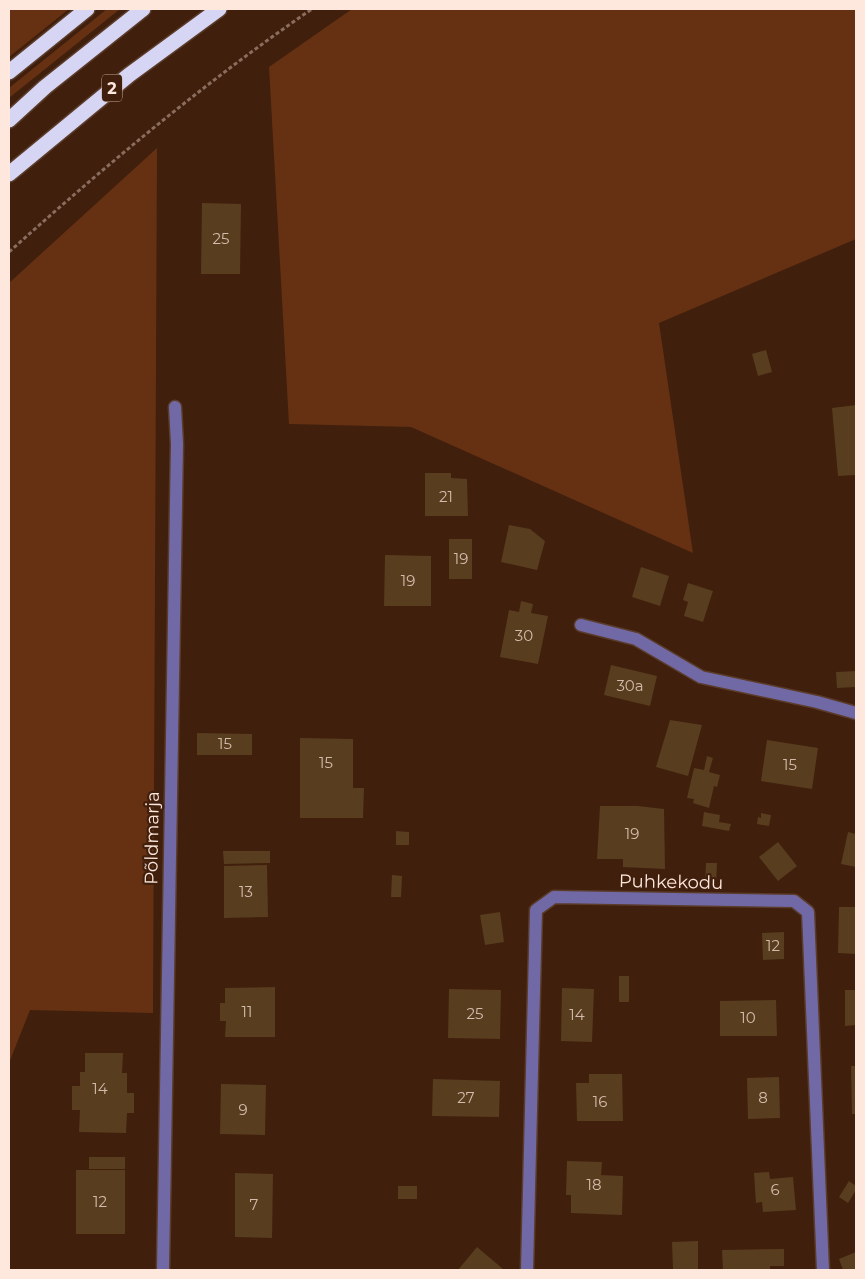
<svg xmlns="http://www.w3.org/2000/svg" width="865" height="1279" font-family="Montserrat,sans-serif">
<rect width="100%" height="100%" fill="#401f0d"/>
<path fill="#653112" d="M9,9H69L9,57Z
M107,9H120L9,98V88Z
M352,9H856V239L659,323L693,553L411,427L289,424L269,67Z
M157,148L153,1013L30,1010L9,1063V283Z"/>
<path fill="#583d1f" d="M202,203L241,204L240,274H201Z
M766,350L772,372L758,376L752,354Z
M856,405V475L838,476L832,408Z
M425,473H451V478L467,479L468,516H425Z
M509,525L530,529L545,541L537,570L501,562Z
M449,539H472V579H449Z
M385,555L431,556V606H384Z
M641,567L669,576L660,606L632,597Z
M688,583L713,591L703,622L684,616L688,602L683,600Z
M521,601L533,604L531,613L548,616L538,664L500,657L509,610L519,612Z
M611,665L657,676L650,706L604,695Z
M856,671V687L837,688L836,672Z
M670,720L702,725L688,776L656,767Z
M197,733L252,734V755H197Z
M300,738L353,739V788H364L363,818H300Z
M767,740L818,748L812,789L761,781Z
M707,756L713,758L709,772L720,775L717,787L714,786L709,808L693,803L694,799L687,798L694,768L704,770Z
M600,806H638L664,809L665,869L623,867V859H597Z
M704,812L720,815L719,822L731,824L729,831L702,826Z
M761,813L771,815L769,826L757,824L758,817L761,818Z
M396,831L409,832V845H396Z
M848,832L856,834V867L841,864Z
M778,842L797,866L778,881L759,857Z
M223,851H270V863L224,864Z
M706,863H717L716,884H705Z
M267,865L268,917L224,918V866Z
M392,875L402,876L401,897H391Z
M839,907H856V954L838,953Z
M500,912L504,942L485,945L480,915Z
M784,932V959L763,960L762,933Z
M619,976H629V1002H619Z
M275,987V1037H225L226,1021H220V1003H225V988Z
M562,988L594,989L592,1042L561,1041Z
M449,989L501,990L500,1039L448,1038Z
M845,990H856V1025L845,1026Z
M776,1000L777,1036H720V1001Z
M85,1053H123L122,1073H127V1093H134V1113H127L126,1133L79,1132L80,1110H72V1086H80V1072H85Z
M851,1066H856V1114H852Z
M589,1074H622L623,1121H577L576,1083H589Z
M779,1077L780,1118L748,1119L747,1078Z
M433,1079L500,1081L499,1117L432,1116Z
M221,1084L266,1085L265,1135L220,1134Z
M89,1157H125V1169H89Z
M567,1161L602,1162L601,1175L623,1176L622,1215L571,1213V1195H566Z
M76,1170H125V1234H76Z
M769,1172L770,1179L793,1177L796,1210L763,1212L762,1202L756,1203L754,1173Z
M235,1173L273,1174L272,1238L235,1237Z
M849,1181L856,1186V1190L848,1203L839,1197Z
M398,1186H417V1199H398Z
M698,1241V1270H673L672,1242Z
M477,1247L503,1269L502,1270H458Z
M784,1249V1266H770V1270H723L722,1250Z
M856,1252V1270H843L839,1259Z"/>
<g fill="none" stroke-linecap="round" stroke-linejoin="round">
<defs>
<path id="minor" d="M581,625L636,639L701,677L817,702L856,713
M163,1270L177,444L175,407
M527,1270L536,910L554,897L794,901L808,912L823,1270"/>
<path id="highway" d="M9,72L87,9
M9,120L45,87L143,9
M9,174L129,75L219,9"/>
</defs>
<use href="#minor" stroke="#5b3b2a" stroke-width="15"/>
<use href="#highway" stroke="#5b3b2a" stroke-width="18"/>
<path stroke="#8a6d5e" stroke-width="3" stroke-dasharray="4 2.5" stroke-linecap="butt" d="M9,252C105,166 205,82 312,9"/>
<use href="#minor" stroke="#7069a5" stroke-width="12"/>
<use href="#highway" stroke="#d6d5f3" stroke-width="15"/>
</g>
<g text-anchor="middle" stroke-width="4.5" stroke-linejoin="round" paint-order="stroke">
<g font-size="15" fill="#d4bcad">
<text x="221" y="244">25</text>
<text x="446" y="502">21</text>
<text x="461" y="564">19</text>
<text x="408" y="586">19</text>
<text x="524" y="641">30</text>
<text x="630" y="691">30a</text>
<text x="225" y="749">15</text>
<text x="326" y="768">15</text>
<text x="790" y="770">15</text>
<text x="632" y="839">19</text>
<text x="246" y="897">13</text>
<text x="773" y="951">12</text>
<text x="247" y="1017">11</text>
<text x="475" y="1019">25</text>
<text x="577" y="1020">14</text>
<text x="748" y="1023">10</text>
<text x="100" y="1094">14</text>
<text x="466" y="1103">27</text>
<text x="763" y="1103">8</text>
<text x="600" y="1107">16</text>
<text x="243" y="1115">9</text>
<text x="594" y="1190">18</text>
<text x="775" y="1195">6</text>
<text x="100" y="1207">12</text>
<text x="254" y="1210">7</text>
</g>
<rect fill="#401f0d" stroke="#c5ab9e" stroke-width="1" x="102" y="74.5" width="20" height="27" rx="4"/>
<g font-size="16" font-weight="bold" fill="#fee7dc">
<text x="112" y="94">2</text>
</g>
<g font-size="18" fill="#fee7dc" stroke="#401f0d">
<text transform="translate(152 838) rotate(-89)" y="6">Põldmarja</text>
<text transform="translate(671 882) rotate(1)" y="6">Puhkekodu</text>
</g>
</g>
<rect width="865" height="1279" fill="none" stroke="#fee7dc" stroke-width="20"/>
</svg>
